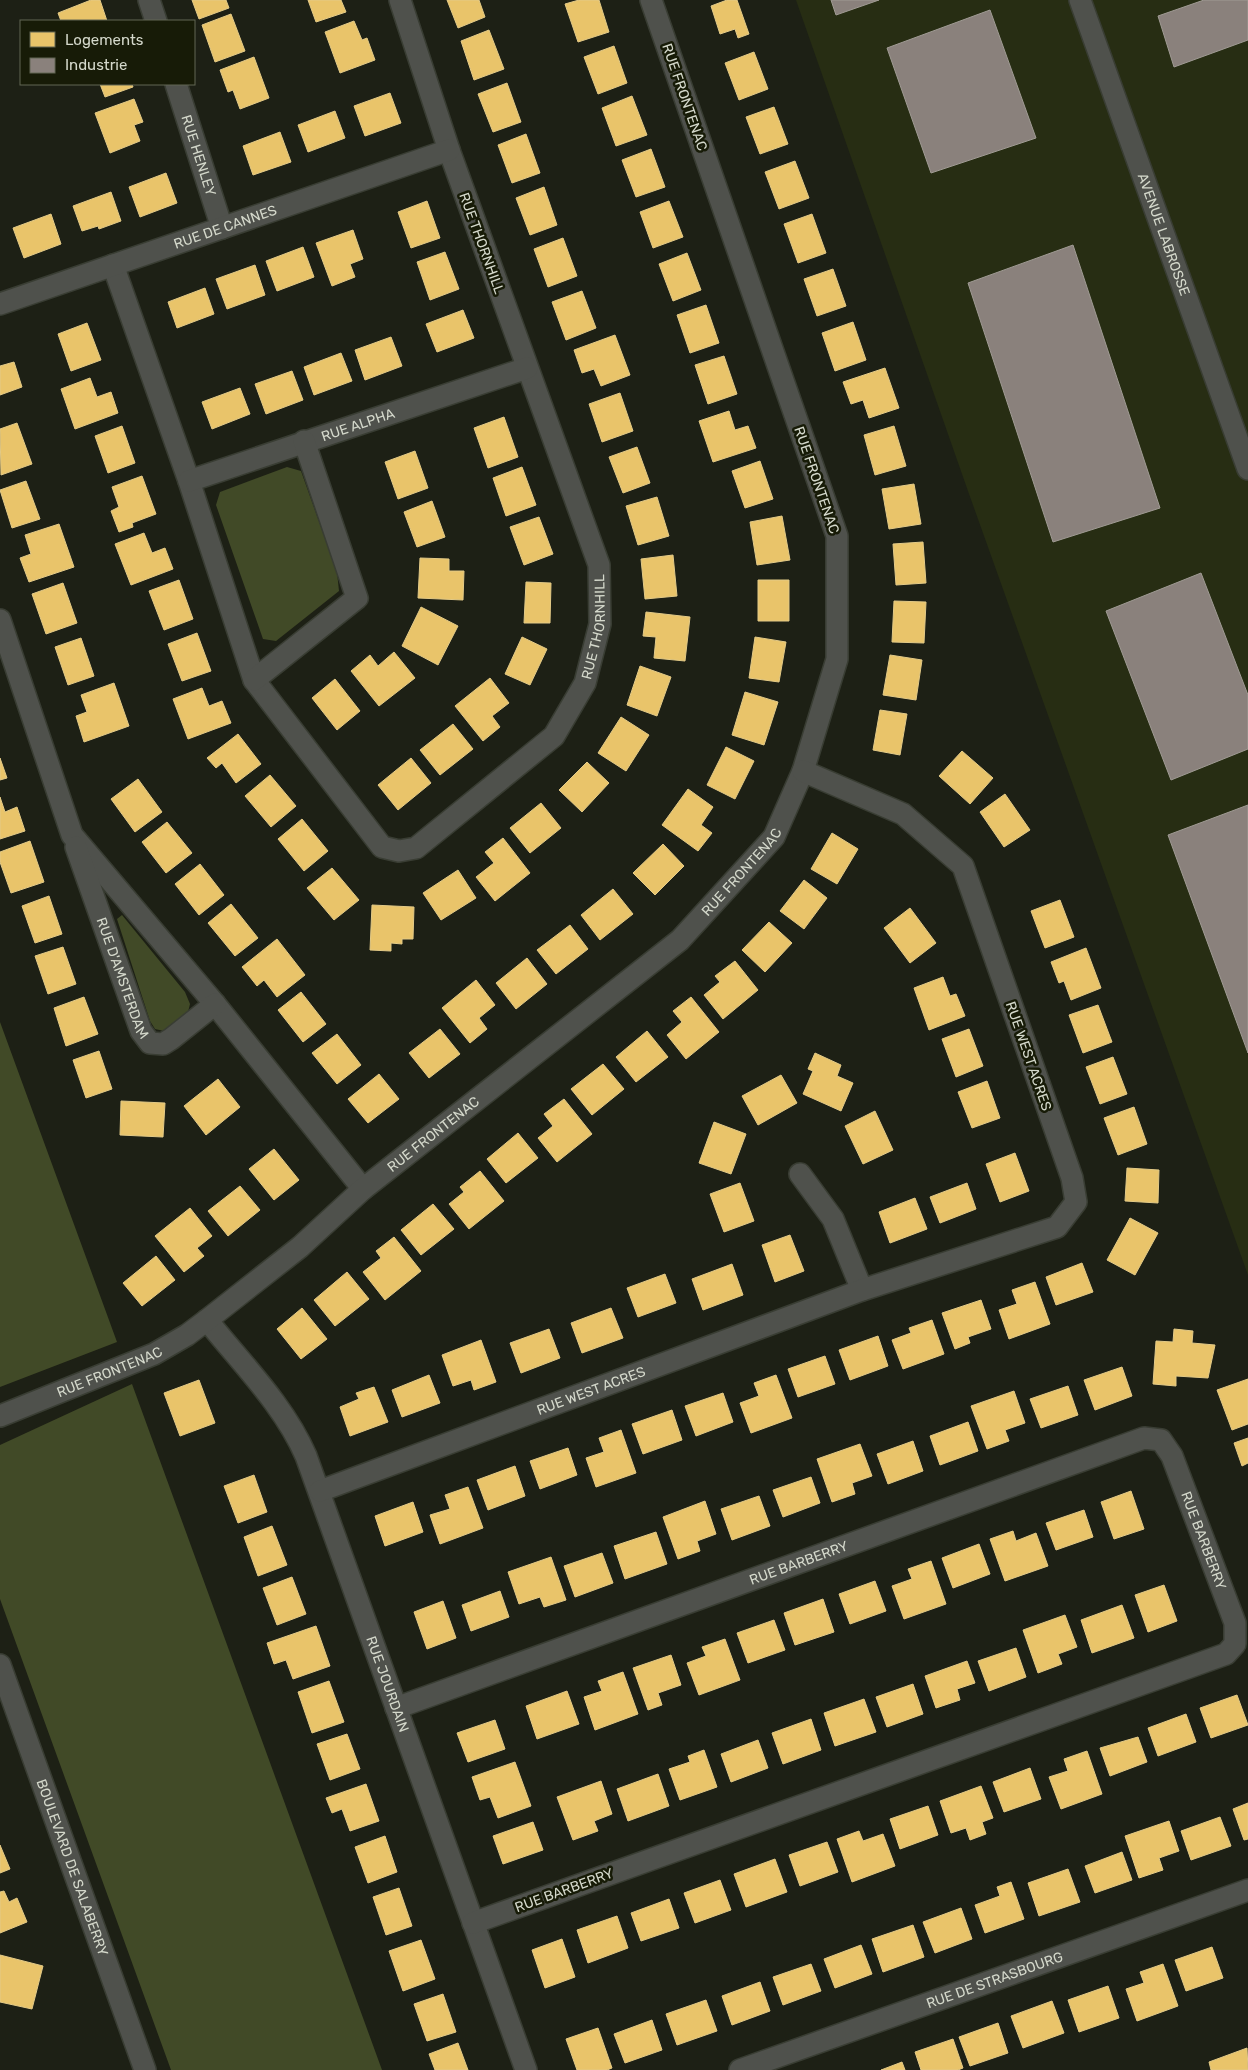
<svg xmlns="http://www.w3.org/2000/svg" width="1248" height="2070" font-family="Rubik,sans-serif">
<rect width="100%" height="100%" fill="#1d2015"/>
<path fill="#272d13" d="M796,0H1248V1275L968,491Z"/>
<path fill="#414a27" d="M287,467L301,471L337,572L339,591L276,641L263,639L216,505L220,492Z
M122,915L185,992L190,1004L188,1012L164,1031L155,1029L150,1021L117,919Z
M0,1022L117,1342L0,1387Z
M132,1384L382,2070H171L0,1599V1445Z"/>
<path fill="#e9c46a" stroke="#e3ca87" d="M91,0H100L107,21H61L58,13Z
M192,0H226L229,8L199,19Z
M308,0H341L346,12L316,22Z
M447,0H479L485,17L458,28Z
M579,0H599L609,32L578,42L565,4Z
M727,0H737L749,34L738,38L735,29L720,34L711,6Z
M231,14L245,51L215,62L202,25Z
M354,21L362,40L367,38L375,60L340,73L325,32Z
M489,30L504,69L474,80L461,41Z
M614,46L627,83L598,94L584,57Z
M754,52L768,89L739,100L725,63Z
M254,57L269,98L240,109L233,90L228,92L220,70Z
M507,83L521,122L493,132L478,94Z
M100,84H132L133,87L105,97Z
M390,93L401,123L365,136L354,106Z
M632,96L647,135L616,146L602,108Z
M134,99L143,122L134,125L140,141L110,153L95,113Z
M774,107L788,144L760,154L746,117Z
M335,111L345,138L308,152L298,125Z
M280,132L291,162L253,175L243,146Z
M526,134L540,173L512,183L498,145Z
M651,149L665,187L636,197L622,160Z
M795,161L809,198L779,209L765,172Z
M166,173L177,203L140,217L129,187Z
M544,187L557,225L530,235L516,198Z
M111,192L121,221L99,229L98,226L82,231L73,206Z
M427,201L440,238L411,248L398,212Z
M669,201L683,237L653,248L640,212Z
M51,214L61,244L24,258L13,228Z
M812,214L826,253L798,263L784,224Z
M353,230L363,259L350,264L355,277L332,286L316,243Z
M563,238L577,276L548,287L534,249Z
M303,247L314,277L277,291L266,261Z
M445,252L459,289L430,300L417,262Z
M687,253L701,290L673,301L659,264Z
M255,265L265,295L227,309L216,279Z
M833,269L846,306L817,316L804,279Z
M205,288L214,314L177,328L168,302Z
M582,291L596,328L566,340L552,302Z
M706,305L719,343L690,353L677,315Z
M463,310L474,338L437,352L426,324Z
M853,322L866,360L835,371L822,333Z
M87,323L101,360L71,371L58,334Z
M615,335L630,375L601,386L594,369L582,373L574,350Z
M391,337L402,366L365,380L355,350Z
M341,353L352,381L314,395L304,367Z
M724,356L737,394L708,404L695,365Z
M14,362L22,387L0,395V366Z
M885,368L899,408L869,418L863,400L851,404L843,382Z
M292,371L303,400L266,414L255,384Z
M90,378L97,397L111,392L118,413L75,429L61,389Z
M240,388L250,414L212,429L202,402Z
M620,393L633,431L602,442L589,404Z
M729,411L735,430L748,426L756,448L713,462L699,421Z
M504,417L518,457L488,468L474,428Z
M17,423L32,464L1,475L0,429Z
M122,426L135,463L108,473L95,436Z
M894,426L906,466L875,475L864,435Z
M637,447L650,483L623,493L609,457Z
M415,451L428,488L398,499L385,462Z
M760,461L773,499L745,508L732,471Z
M522,467L536,505L506,516L493,478Z
M142,476L156,514L132,523L133,527L119,532L111,511L119,507L112,487Z
M26,481L40,519L12,528L0,490Z
M914,484L921,524L889,529L882,489Z
M657,497L669,536L638,545L626,506Z
M432,501L445,537L417,547L404,512Z
M782,516L790,560L757,565L750,522Z
M539,517L553,554L524,565L510,527Z
M59,524L74,567L29,582L20,558L31,554L25,535Z
M144,533L152,553L165,548L173,569L131,585L115,544Z
M923,542L926,583L896,585L893,544Z
M673,555L677,596L645,599L641,559Z
M420,558L449,559V571H464L463,600L418,598Z
M179,580L193,619L164,630L149,591Z
M758,580H789V621H758Z
M526,582L551,583L550,623H524Z
M63,583L77,623L46,634L32,594Z
M894,601L926,602L924,643L892,642Z
M421,607L458,626L438,665L402,646Z
M646,612L690,617L685,661L654,658L656,637L643,636Z
M197,633L211,671L182,681L168,644Z
M522,637L547,649L530,685L505,674Z
M755,637L786,642L779,682L749,678Z
M81,638L94,676L68,685L55,647Z
M394,652L415,678L379,706L351,671L370,655L378,666Z
M890,655L922,660L916,700L883,695Z
M640,666L671,677L657,716L627,705Z
M490,678L509,703L492,716L500,727L483,741L455,706Z
M335,679L360,711L337,730L312,698Z
M114,683L129,726L84,742L76,716L87,712L81,695Z
M202,688L209,706L222,701L231,723L188,739L173,699Z
M745,692L778,702L764,745L732,735Z
M880,710L907,714L900,755L873,750Z
M621,717L649,735L626,771L598,753Z
M453,724L473,749L440,775L420,750Z
M238,734L261,764L236,783L222,763L216,768L207,758Z
M726,747L754,761L735,799L707,785Z
M962,751L993,778L970,804L939,776Z
M0,758L7,778L0,780Z
M411,758L431,783L398,810L378,785Z
M587,762L609,783L582,812L559,790Z
M270,775L296,806L271,827L245,796Z
M138,779L162,812L135,832L111,799Z
M688,789L713,807L701,825L712,833L698,851L662,825Z
M1005,794L1030,830L1004,847L980,812Z
M0,797L5,812L17,807L25,831L0,839Z
M541,803L561,828L530,853L510,828Z
M302,819L328,851L304,871L278,839Z
M167,822L192,853L166,873L142,842Z
M832,833L858,849L837,884L811,869Z
M503,838L530,873L495,901L476,877L494,863L485,852Z
M30,841L44,882L11,893L0,862V852Z
M663,844L684,866L655,895L633,873Z
M200,864L224,895L199,915L175,884Z
M332,868L359,900L334,920L307,888Z
M458,870L476,898L441,920L423,893Z
M804,880L827,898L804,929L780,911Z
M613,889L633,914L600,940L581,915Z
M49,896L62,934L35,943L22,906Z
M1060,900L1074,937L1045,948L1031,911Z
M231,904L258,938L235,956L208,923Z
M372,905L414,907L413,939H402V944L391,943V951L370,950Z
M910,908L936,943L910,963L884,928Z
M769,922L792,943L765,972L742,950Z
M570,925L588,949L556,974L537,950Z
M277,939L305,975L277,997L264,980L257,986L242,967Z
M63,947L76,984L48,994L35,956Z
M1086,948L1101,988L1071,1000L1064,981L1059,983L1051,962Z
M527,958L547,984L516,1009L496,983Z
M735,961L758,990L723,1019L704,995L720,982L715,976Z
M943,977L950,996L956,994L965,1016L929,1030L914,988Z
M476,980L495,1005L479,1018L487,1029L470,1043L442,1008Z
M301,992L326,1024L303,1042L278,1010Z
M84,997L98,1034L66,1046L54,1008Z
M691,997L719,1032L686,1059L667,1035L682,1022L673,1011Z
M1098,1005L1112,1042L1083,1053L1069,1015Z
M440,1029L460,1054L429,1078L409,1053Z
M969,1029L983,1066L956,1077L942,1039Z
M647,1031L668,1057L636,1082L616,1057Z
M337,1034L361,1065L337,1084L312,1053Z
M99,1051L112,1089L86,1098L73,1060Z
M815,1053L841,1065L837,1076L853,1083L841,1111L803,1094L813,1071L808,1069Z
M1113,1057L1127,1094L1100,1104L1086,1067Z
M603,1064L624,1089L592,1115L571,1089Z
M379,1074L399,1099L368,1123L348,1099Z
M781,1075L797,1103L758,1125L742,1096Z
M218,1079L240,1107L206,1135L184,1106Z
M987,1081L1000,1118L972,1128L958,1092Z
M564,1099L592,1134L557,1162L538,1138L553,1126L544,1114Z
M121,1101L165,1103L163,1137L120,1135Z
M1134,1107L1147,1144L1118,1155L1104,1118Z
M875,1111L893,1150L863,1164L845,1126Z
M714,1122L746,1134L731,1174L699,1163Z
M518,1133L538,1158L506,1183L487,1159Z
M274,1149L299,1180L274,1200L249,1169Z
M1015,1153L1029,1191L1000,1202L986,1164Z
M1127,1168L1159,1170L1158,1203L1125,1201Z
M480,1171L504,1201L469,1229L449,1204L464,1192L460,1187Z
M740,1183L754,1221L724,1232L710,1194Z
M967,1183L976,1209L940,1223L930,1197Z
M240,1186L260,1210L228,1236L208,1211Z
M915,1198L927,1229L890,1243L879,1212Z
M433,1204L454,1229L421,1255L401,1230Z
M190,1208L212,1236L197,1248L204,1256L184,1272L155,1236Z
M1130,1218L1158,1233L1135,1275L1107,1260Z
M790,1235L804,1271L775,1282L762,1245Z
M394,1237L421,1271L385,1300L363,1272L381,1258L376,1251Z
M156,1256L175,1280L142,1306L123,1283Z
M1082,1263L1093,1292L1056,1305L1046,1277Z
M732,1264L743,1295L703,1310L692,1279Z
M347,1272L369,1299L335,1326L314,1300Z
M665,1274L676,1303L638,1317L627,1288Z
M1035,1282L1050,1324L1009,1339L999,1310L1017,1304L1012,1290Z
M981,1300L991,1329L968,1337L970,1343L955,1349L942,1313Z
M302,1308L327,1339L301,1359L277,1329Z
M611,1308L623,1338L582,1353L571,1323Z
M932,1320L944,1354L903,1369L892,1340L911,1333L909,1328Z
M549,1329L560,1358L521,1373L510,1343Z
M1174,1329L1193,1331L1192,1343L1215,1345L1208,1378L1176,1376V1386L1153,1384L1156,1341L1173,1342Z
M878,1336L888,1366L850,1380L839,1350Z
M481,1340L496,1382L474,1390L471,1380L453,1386L442,1355Z
M825,1356L835,1384L798,1397L788,1369Z
M1122,1367L1132,1396L1095,1410L1084,1380Z
M429,1375L440,1403L402,1417L392,1390Z
M776,1375L792,1418L751,1433L740,1403L759,1396L754,1383Z
M1248,1379V1424L1232,1430L1217,1390Z
M199,1380L215,1423L180,1436L164,1393Z
M1068,1386L1078,1415L1041,1428L1030,1399Z
M374,1387L388,1422L350,1436L340,1407L359,1399L356,1393Z
M1014,1391L1025,1423L1005,1430L1009,1441L987,1449L971,1406Z
M723,1393L733,1422L696,1436L685,1406Z
M672,1410L682,1440L643,1454L632,1424Z
M968,1422L978,1451L940,1465L930,1436Z
M621,1430L636,1473L596,1487L586,1458L604,1452L599,1438Z
M1248,1438V1463L1242,1466L1234,1443Z
M913,1441L923,1471L888,1484L877,1454Z
M860,1444L872,1476L852,1483L855,1494L832,1502L817,1459Z
M568,1448L577,1475L540,1489L530,1461Z
M515,1466L525,1496L488,1510L477,1480Z
M254,1475L267,1512L238,1523L224,1486Z
M811,1477L820,1503L783,1517L773,1490Z
M468,1487L483,1528L440,1544L430,1515L450,1509L445,1495Z
M1131,1491L1144,1529L1114,1539L1101,1502Z
M759,1496L770,1526L732,1540L721,1509Z
M705,1501L716,1534L697,1541L700,1551L678,1559L663,1517Z
M413,1502L423,1532L385,1546L375,1516Z
M1084,1510L1093,1537L1056,1550L1046,1523Z
M272,1526L287,1565L258,1576L244,1537Z
M1013,1531L1016,1541L1036,1533L1048,1566L1005,1581L990,1539Z
M656,1532L667,1564L625,1579L614,1546Z
M979,1544L990,1574L953,1588L942,1558Z
M602,1553L613,1583L575,1597L564,1566Z
M551,1557L566,1600L544,1607L540,1597L519,1604L508,1572Z
M931,1561L946,1604L904,1619L892,1586L912,1579L908,1569Z
M292,1577L306,1614L277,1625L263,1588Z
M875,1581L886,1611L850,1624L839,1594Z
M1164,1585L1177,1621L1148,1632L1135,1595Z
M500,1591L509,1617L471,1631L462,1605Z
M823,1599L834,1632L795,1645L784,1613Z
M443,1601L456,1638L427,1649L414,1612Z
M1122,1605L1134,1638L1092,1653L1081,1620Z
M1065,1615L1077,1647L1058,1654L1062,1664L1038,1673L1023,1630Z
M774,1620L785,1650L748,1663L737,1633Z
M316,1626L330,1666L293,1679L286,1660L274,1664L267,1643Z
M725,1639L740,1680L699,1695L687,1663L706,1656L702,1647Z
M1016,1648L1026,1677L989,1691L978,1661Z
M671,1655L681,1685L658,1693L662,1705L648,1710L633,1668Z
M967,1661L975,1683L957,1689L960,1700L936,1708L925,1676Z
M623,1672L638,1714L595,1730L584,1697L602,1691L598,1681Z
M329,1681L344,1722L312,1733L298,1692Z
M913,1684L923,1714L887,1727L876,1697Z
M567,1691L579,1724L537,1739L526,1706Z
M1237,1695L1248,1725L1211,1738L1200,1708Z
M864,1699L876,1732L835,1746L824,1713Z
M1186,1714L1196,1742L1158,1756L1148,1728Z
M811,1719L821,1750L783,1764L772,1733Z
M495,1720L505,1749L468,1762L457,1733Z
M347,1734L360,1769L330,1780L317,1744Z
M1138,1737L1147,1762L1110,1776L1100,1748Z
M758,1740L768,1768L731,1782L721,1754Z
M704,1750L717,1787L680,1800L669,1769L690,1762L688,1756Z
M1087,1751L1102,1794L1061,1809L1049,1777L1068,1771L1064,1759Z
M515,1762L531,1806L498,1818L490,1797L480,1800L472,1777Z
M1030,1768L1041,1799L1004,1812L993,1782Z
M658,1774L669,1806L628,1821L617,1789Z
M601,1781L612,1814L594,1821L598,1831L573,1840L557,1797Z
M366,1784L379,1821L350,1831L342,1809L332,1813L326,1798Z
M981,1786L993,1818L982,1822L986,1834L970,1840L966,1828L951,1833L940,1801Z
M1248,1803V1839L1244,1840L1233,1809Z
M928,1806L938,1835L900,1849L890,1819Z
M1220,1817L1231,1846L1191,1860L1181,1831Z
M1169,1821L1179,1851L1159,1858L1163,1870L1139,1878L1125,1836Z
M533,1822L543,1850L503,1864L493,1836Z
M859,1831L863,1841L883,1834L895,1866L852,1882L837,1839Z
M385,1836L397,1872L368,1883L355,1847Z
M827,1842L838,1872L800,1886L789,1855Z
M0,1845L10,1869L0,1873Z
M1122,1852L1132,1880L1095,1893L1085,1866Z
M775,1859L787,1892L746,1907L734,1874Z
M1068,1869L1080,1902L1039,1916L1028,1883Z
M720,1880L731,1910L695,1923L684,1893Z
M1011,1882L1024,1919L985,1933L975,1905L1000,1896L997,1887Z
M399,1888L412,1926L386,1935L373,1897Z
M4,1891L9,1902L17,1898L27,1922L0,1933V1892Z
M669,1899L679,1928L641,1941L631,1913Z
M961,1908L972,1939L935,1953L923,1922Z
M617,1916L628,1948L588,1963L577,1930Z
M913,1925L924,1957L883,1972L872,1939Z
M562,1939L575,1977L545,1988L532,1950Z
M421,1940L435,1979L403,1991L389,1951Z
M861,1945L872,1974L835,1988L824,1959Z
M1212,1947L1223,1978L1186,1991L1175,1960Z
M0,1955L43,1966L32,2009L0,2002Z
M811,1964L821,1991L783,2005L773,1977Z
M1163,1964L1178,2006L1137,2021L1126,1989L1144,1983L1140,1972Z
M760,1982L770,2011L732,2025L722,1996Z
M1108,1986L1119,2018L1079,2032L1068,2000Z
M443,1994L456,2032L427,2041L414,2004Z
M706,2000L717,2031L677,2045L666,2014Z
M1052,2001L1064,2033L1023,2048L1011,2016Z
M652,2020L662,2050L625,2063L614,2034Z
M998,2023L1008,2053L970,2066L959,2037Z
M598,2028L612,2068L607,2070H577L566,2039Z
M953,2039L963,2068L958,2070H921L915,2052Z
M458,2043L468,2070H435L429,2054Z
M1247,2048L1248,2070H1211L1209,2062Z
M902,2062L905,2070H881Z"/>
<path fill="#8a817c" stroke="#a09b94" d="M831,0H879L836,15Z
M1204,0H1248V40L1174,67L1158,16Z
M990,10L1036,138L931,173L887,48Z
M1073,245L1160,508L1053,542L968,283Z
M1201,573L1248,695V749L1171,780L1106,611Z
M1248,805V1053L1168,835Z"/>
<g fill="none" stroke-linecap="round" stroke-linejoin="round">
<defs>
<g id="minor">
<path d="M149,0L156,21"/>
<path id="s1" d="M1080,0L1248,469"/>
<path id="s2" d="M176,84L222,228"/>
<path id="s3" d="M113,265L189,481L254,680L382,847L399,851L416,848L554,736L585,683L600,624L599,565L449,150L400,0"/>
<path id="s4" d="M0,304L449,150"/>
<path id="s5" d="M189,481L527,368"/>
<path d="M0,620L72,835L215,1004L363,1189"/>
<path d="M254,680L357,598L304,441"/>
<path id="s6" d="M76,847L141,1031L150,1043L163,1044L171,1039L215,1004"/>
<path d="M800,1174L833,1219L862,1290"/>
<path id="s7" d="M207,1320C242,1364 284,1405 306,1456L526,2070"/>
<path id="s8" d="M0,1416L154,1354L187,1335L207,1320L300,1247L363,1189L680,940L774,837L803,771L837,659V536L651,0"/>
<path id="s9" d="M320,1491L862,1290L1057,1227L1076,1202L1072,1178L963,866L903,814L803,771"/>
<path id="s10" d="M0,1665L145,2070"/>
<path id="s11" d="M396,1708L1144,1438L1161,1440L1172,1456L1235,1623V1644L1226,1654L473,1923"/>
<path id="s12" d="M740,2070L1248,1890"/>
</g>
</defs>
<use href="#minor" stroke="#393d33" stroke-width="24"/>
<use href="#minor" stroke="#4f514c" stroke-width="21"/>
</g>
<g text-anchor="middle" stroke-width="5" stroke-linejoin="round" paint-order="stroke">
<g font-size="14" fill="#d4d8cb" stroke="#171b07">
<text transform="translate(685 97) rotate(71)" y="5">RUE FRONTENAC</text>
<text dy="5" stroke="none"><textPath href="#s2" startOffset="75">RUE HENLEY</textPath></text>
<text dy="5" stroke="none"><textPath href="#s4" startOffset="238">RUE DE CANNES</textPath></text>
<text dy="5" stroke="none"><textPath href="#s1" startOffset="249">AVENUE LABROSSE</textPath></text>
<text transform="translate(482 243) rotate(70)" y="5">RUE THORNHILL</text>
<text dy="5" stroke="none"><textPath href="#s5" startOffset="178">RUE ALPHA</textPath></text>
<text transform="translate(817 480) rotate(71)" y="5">RUE FRONTENAC</text>
<text dy="5" stroke="none"><textPath href="#s3" startOffset="980">RUE THORNHILL</textPath></text>
<text dy="5" stroke="none"><textPath href="#s8" startOffset="928">RUE FRONTENAC</textPath></text>
<text dy="5" stroke="none"><textPath href="#s6" startOffset="139">RUE D'AMSTERDAM</textPath></text>
<text transform="translate(1029 1056) rotate(71)" y="5">RUE WEST ACRES</text>
<text dy="5" stroke="none"><textPath href="#s8" startOffset="522">RUE FRONTENAC</textPath></text>
<text dy="5" stroke="none"><textPath href="#s8" startOffset="118">RUE FRONTENAC</textPath></text>
<text dy="5" stroke="none"><textPath href="#s9" startOffset="289">RUE WEST ACRES</textPath></text>
<text dy="5" stroke="none"><textPath href="#s11" startOffset="922">RUE BARBERRY</textPath></text>
<text dy="5" stroke="none"><textPath href="#s11" startOffset="428">RUE BARBERRY</textPath></text>
<text dy="5" stroke="none"><textPath href="#s7" startOffset="411">RUE JOURDAIN</textPath></text>
<text dy="5" stroke="none"><textPath href="#s10" startOffset="215">BOULEVARD DE SALABERRY</textPath></text>
<text transform="translate(564 1890) rotate(-20)" y="5">RUE BARBERRY</text>
<text dy="5" stroke="none"><textPath href="#s12" startOffset="270">RUE DE STRASBOURG</textPath></text>
</g>
</g>
<rect x="20" y="20" width="175" height="65" fill="#171b07" stroke="#636755"/>
<rect x="30" y="32" width="25" height="15" fill="#e9c46a" stroke="#636755"/>
<text x="65" y="45" font-size="15" fill="#d4d8cb">Logements</text>
<rect x="30" y="58" width="25" height="15" fill="#8a817c" stroke="#636755"/>
<text x="65" y="70" font-size="15" fill="#d4d8cb">Industrie</text>
</svg>
